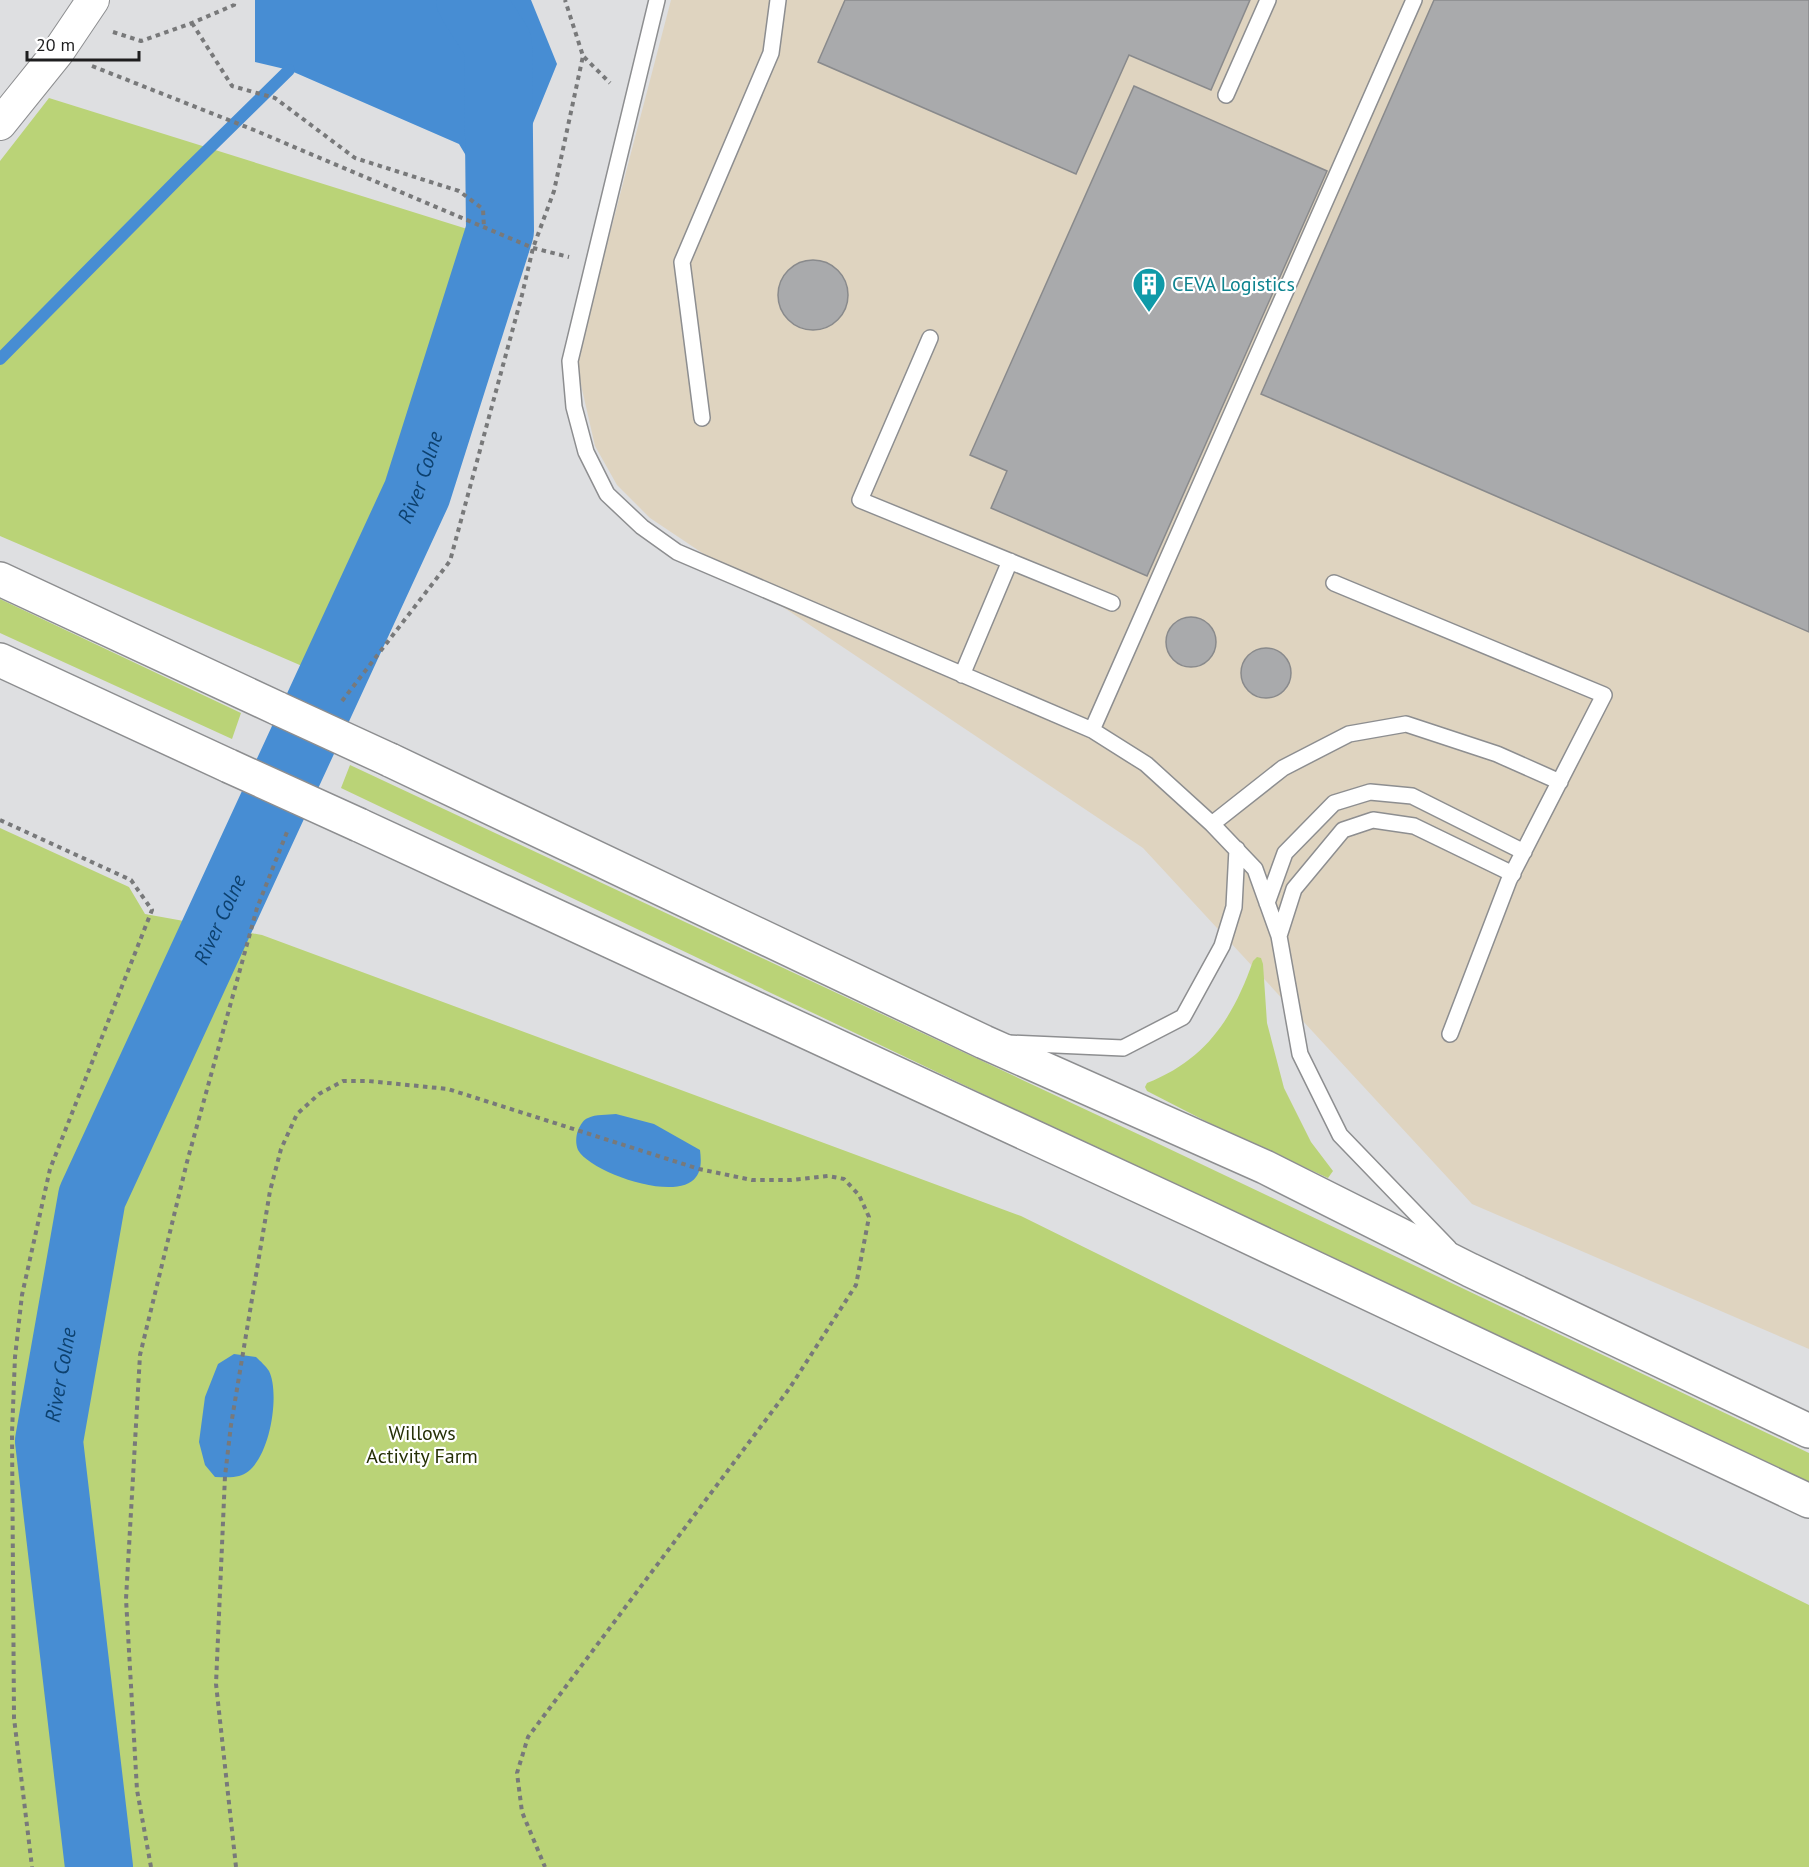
<svg xmlns="http://www.w3.org/2000/svg" width="1809" height="1867" font-family="'PT Sans',sans-serif">
<rect width="100%" height="100%" fill="#dedfe1"/>
<path fill="#dfd4c0" d="M671,0H1809V1349L1472,1204L1143,848L650,518L617,485L595,446L576,363Z"/>
<path fill="#bad377" d="M49,98L480,233L439,406L353,601L316,672L0,536V161Z
M0,599L241,713L232,739L0,633Z
M350,765L1140,1135L1809,1453V1483L1130,1164L341,788Z
M0,828L129,887L145,914L262,935L1021,1216L1809,1605V1867H0Z
M1257,957L1261,958L1263,964L1267,1023L1284,1088L1311,1142L1333,1171L1328,1178L1219,1128L1147,1091L1145,1087L1147,1083C1206,1060 1233,1018 1253,961Z"/>
<path fill="#478dd3" d="M255,0H531L557,64L498,209L459,144L289,70L255,62Z
M616,1114L654,1124L700,1150C701,1159 702,1169 696,1177C678,1203 591,1173 578,1150C575,1143 576,1134 579,1128C582,1123 583,1120 588,1118C596,1114 607,1115 616,1114Z
M234,1354L256,1357C260,1361 266,1366 269,1371C281,1395 269,1469 239,1476C232,1478 223,1477 215,1477L205,1465L199,1442L205,1397L218,1364Z"/>
<g fill="none" stroke-linecap="round" stroke-linejoin="round">
<path stroke="#478dd3" stroke-width="12" d="M0,359L181,176L289,70"/>
<path stroke="#478dd3" stroke-width="68" id="s1" d="M99,1867L49,1441L92,1197L417,493L500,231L498,44L470,0"/>
</g>
<path fill="#a9aaac" stroke="#898a8c" stroke-width="1.5" d="M845,0H1250L1211,90L1129,55L1076,174L818,62Z
M1434,0H1809V632L1261,394Z
M1134,86L1327,171L1147,576L991,508L1007,471L970,455Z
M778 295a35 35 0 1 1 70 0a35 35 0 1 1-70 0Z
M1166 642a25 25 0 1 1 50 0a25 25 0 1 1-50 0Z
M1241 673a25 25 0 1 1 50 0a25 25 0 1 1-50 0Z"/>
<g fill="none" stroke-linecap="round" stroke-linejoin="round">
<defs>
<path id="service" d="M657,0L570,361L574,407L586,452L607,494L642,527L677,552L1092,730L1146,764L1212,824L1255,869L1279,936L1300,1054L1340,1135L1449,1248
M1226,95L1268,0
M930,338L860,500L1112,603
M702,418L682,262L771,53L778,0
M1334,583L1604,695L1509,880L1450,1034
M962,675L1010,561
M1092,730L1414,0
M1212,824L1283,768L1349,734L1406,724L1497,754L1560,782
M1267,903L1285,853L1334,803L1370,792L1412,796L1524,852
M1279,936L1294,889L1343,830L1373,820L1414,826L1513,874
M1008,1043L1123,1048L1183,1017L1222,946L1234,907L1237,849"/>
<path id="minor" d="M0,124L58,52L93,0"/>
<path id="primary" d="M0,579L279,709
M0,660L229,766
M390,760L984,1042L1265,1167L1470,1270L1809,1431
M359,825L1202,1215L1809,1501"/>
</defs>
<use href="#service" stroke="#8d8e90" stroke-width="18"/>
<use href="#minor" stroke="#8d8e90" stroke-width="34"/>
<use href="#primary" stroke="#8d8e90" stroke-width="36"/>
<path stroke="#78797a" stroke-width="4" stroke-dasharray="4.5 4.5" stroke-linecap="butt" d="M192,23L232,86L275,98L355,158L459,191L483,209L484,228
M113,32L141,41L192,23L234,5L235,0
M584,57L610,83
M92,66L254,130L533,248L569,257
M342,701L450,561L522,295L533,248L554,191L583,56L565,0
M0,820L131,880L152,910L50,1169L22,1295L15,1357L12,1433L14,1718L32,1867
M151,1867L137,1790L126,1599L140,1355L187,1162L257,908L287,832
M236,1867L216,1684L225,1476L231,1425L270,1191L281,1149L297,1114L319,1094L343,1081H368L448,1089L699,1169L752,1180H791L828,1176L844,1179L859,1195L869,1217L856,1285L789,1389L528,1737L517,1773L522,1812L545,1867"/>
<use href="#service" stroke="#fff" stroke-width="15"/>
<use href="#minor" stroke="#fff" stroke-width="32"/>
<use href="#primary" stroke="#fff" stroke-width="33"/>
<defs>
<path id="primary-bridge" d="M279,709L390,760
M229,766L359,825"/>
</defs>
<use href="#primary-bridge" stroke="#8d8e90" stroke-width="36" stroke-linecap="butt"/>
<use href="#primary-bridge" stroke="#fff" stroke-width="33"/>
</g>
<defs>
<symbol id="building-pin" viewBox="-11 -11 22 30"><path d="M0 17L-7.5 6A9.5 9.5 0 1 1 7.5 6Z" fill="#0f9aa8" stroke="#fff"/><path d="M-4-6H4V6H1V3H-1V6H-4ZM-2.5-4.3h1.7v1.8h-1.7ZM.8-4.3h1.7v1.8H.8ZM-2.5-1h1.7V.8h-1.7ZM.8-1h1.7V.8H.8Z" fill="#fff"/></symbol>
</defs>
<g fill-rule="evenodd">
<use href="#building-pin" x="1130" y="265" width="38" height="52"/>
</g>
<g text-anchor="middle" stroke-width="4.5" stroke-linejoin="round" paint-order="stroke">
<g font-size="20" fill="#0d838f" stroke="#fff" text-anchor="start">
<text x="1172" y="291">CEVA Logistics</text>
</g>
<g font-size="20" fill="#263006" stroke="#fff">
<text x="422" y="1440">Willows<tspan x="422" dy="23">Activity Farm</tspan></text>
</g>
<g font-size="21" font-style="italic" fill="#0d416f" stroke="#fff">
<text dy="7" stroke="none"><textPath href="#s1" startOffset="1468">River Colne</textPath></text>
<text dy="7" stroke="none"><textPath href="#s1" startOffset="982">River Colne</textPath></text>
<text dy="7" stroke="none"><textPath href="#s1" startOffset="496">River Colne</textPath></text>
</g>
</g>
<path d="M27 51v9h112v-9" fill="none" stroke="#1e1e1f" stroke-width="3"/>
<text x="36" y="51" font-size="18" fill="#1e1e1f" stroke="#ffffff" stroke-width="4.5" paint-order="stroke">20 m</text>
</svg>
